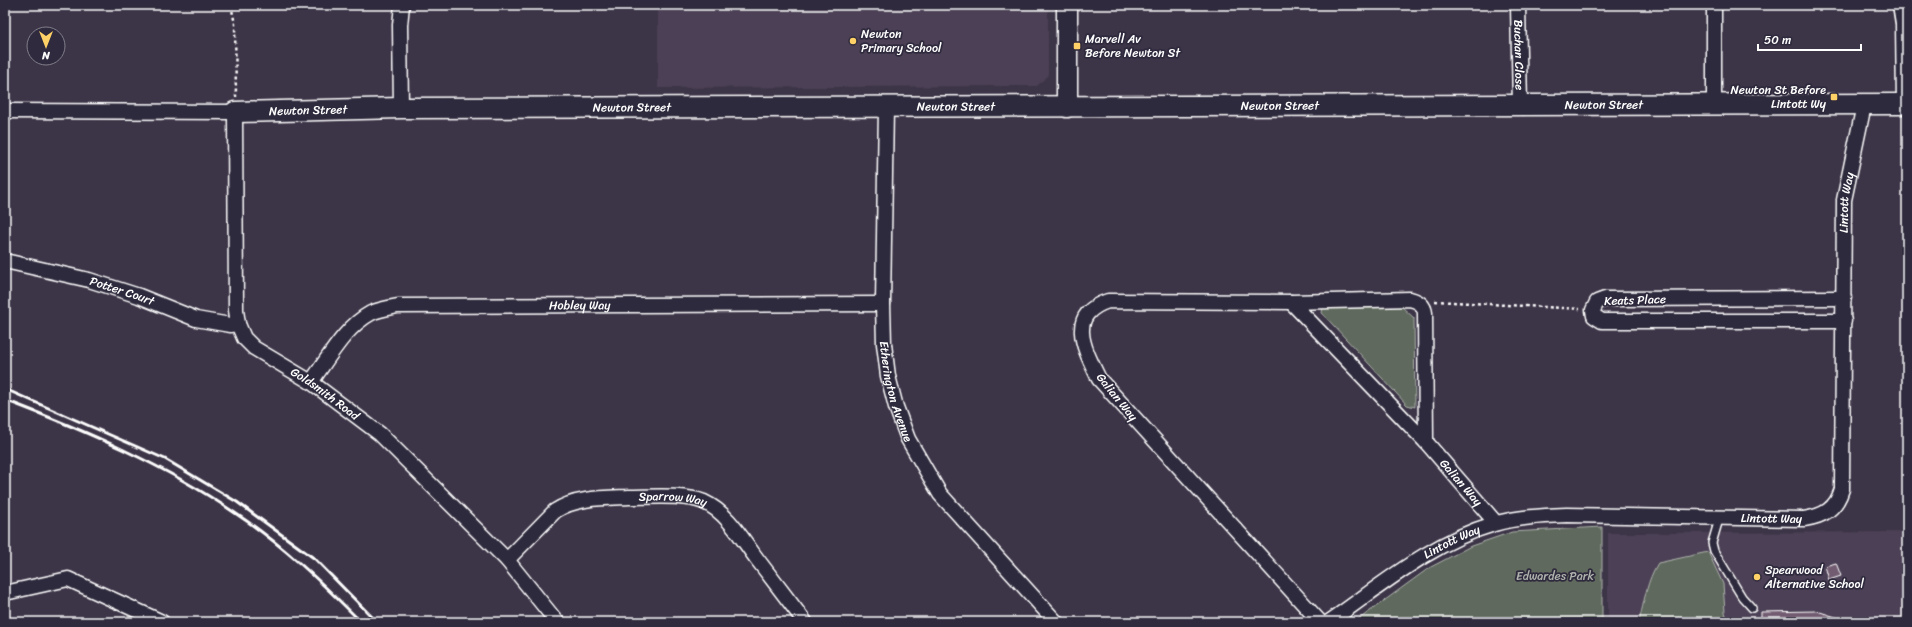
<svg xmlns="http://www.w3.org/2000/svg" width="1912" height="627" font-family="Sriracha,sans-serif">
<rect width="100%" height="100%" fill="#3c3447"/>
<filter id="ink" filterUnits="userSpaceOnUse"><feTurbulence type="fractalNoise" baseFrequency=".025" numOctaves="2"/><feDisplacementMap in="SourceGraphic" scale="8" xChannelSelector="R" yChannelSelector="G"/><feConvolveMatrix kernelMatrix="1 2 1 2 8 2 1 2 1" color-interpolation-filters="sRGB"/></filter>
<g filter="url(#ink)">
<path fill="#4c4054" d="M658,5H1048V76L1037,86L658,88Z
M1907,532V622H1608V533Z"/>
<path fill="#5f695d" stroke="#afb4ae" d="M1323,306H1401L1414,318L1415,407L1407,405L1322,313Z
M1602,527V622H1355L1429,568L1471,546L1512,532Z
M1708,552L1723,584L1725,612L1728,622H1639C1644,602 1647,580 1658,563Z"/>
<path fill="#725c71" stroke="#fff" d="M1836,563L1841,576L1829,580L1825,566Z
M1817,611L1845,620V622H1761V612Z"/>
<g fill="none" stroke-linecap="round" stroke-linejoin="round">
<defs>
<path id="lane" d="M1720,516L1712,543L1714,551L1742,597L1752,608"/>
<g id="street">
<path id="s1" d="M1518,5L1520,106"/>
<path d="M1714,5V105"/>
<path d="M1900,5L1903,24L1904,104"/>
<path id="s2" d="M886,107L883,304L884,344L888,376L896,407L908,439L940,494L1056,622"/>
<path d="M401,108L400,25L402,5"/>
<path id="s3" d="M5,111L235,112L236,310L238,324L244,338L254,348L311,382L380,434L507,560L557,622"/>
<path id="s4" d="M5,261L89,280L139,296L196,319L230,325L238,324"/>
<path d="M1844,298L1605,299L1597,302L1593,310L1594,316L1602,321H1844"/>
<path id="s5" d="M1291,302L1426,442L1496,523"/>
<path id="s6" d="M311,382C328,359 345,327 371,313C380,309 389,308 398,306L883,304"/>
<path id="s7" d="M507,560L555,511C576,497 605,498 629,497C650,497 684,494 704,502C728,513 742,539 757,559C773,580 789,601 805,622"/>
<path d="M5,593L68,579L162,622"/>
<path d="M1320,622L1099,379C1085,350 1065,315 1108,301L1291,302L1410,299C1418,301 1424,304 1425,313L1426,442"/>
<path id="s8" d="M1329,622C1382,585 1432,542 1494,524C1518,517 1543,516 1567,515L1804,519C1824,516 1836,509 1842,489L1844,200L1864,105"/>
</g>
<g id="secondary">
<path d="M1067,107V5"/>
<path id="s9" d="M235,112L401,108L1907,104"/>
</g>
</defs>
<use href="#lane" stroke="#fff" stroke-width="10"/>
<use href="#street" stroke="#fff" stroke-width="17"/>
<use href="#secondary" stroke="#fff" stroke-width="23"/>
<path stroke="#fff" stroke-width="2.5" stroke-dasharray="3 3" stroke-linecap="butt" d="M231,5L235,24L236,97
M1435,301L1580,309"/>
<use href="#lane" stroke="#2f2a3d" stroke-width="7"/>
<use href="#street" stroke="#2f2a3d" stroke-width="14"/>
<use href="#secondary" stroke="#2f2a3d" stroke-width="20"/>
<path stroke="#fff" stroke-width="3" d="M5,389L165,459L237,502L315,559L377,622
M5,400C84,430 165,465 235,513C282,544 322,583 361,622"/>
</g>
</g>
<g fill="#ffd166" stroke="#2f2a3d" stroke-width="1.5">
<circle cx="853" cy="41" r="4"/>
<rect x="1073" y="42" width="8" height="8" rx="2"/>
<rect x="1830" y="93" width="8" height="8" rx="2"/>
<circle cx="1757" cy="577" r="4"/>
</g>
<g text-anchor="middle" stroke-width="3.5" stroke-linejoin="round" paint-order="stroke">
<g font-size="12" fill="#fff" stroke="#2f2a3d" text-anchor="start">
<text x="861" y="38">Newton<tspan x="861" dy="14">Primary School</tspan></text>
<text x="1085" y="43">Marvell Av<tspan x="1085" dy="14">Before Newton St</tspan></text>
<text x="1826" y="94" text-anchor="end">Newton St Before<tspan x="1826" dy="14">Lintott Wy</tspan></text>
<text x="1765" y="574">Spearwood<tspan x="1765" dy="14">Alternative School</tspan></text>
</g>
<g font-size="12" fill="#fff" stroke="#2f2a3d">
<text dy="4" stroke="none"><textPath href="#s1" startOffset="50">Buchan Close</textPath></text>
<text dy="4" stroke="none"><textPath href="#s9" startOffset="1369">Newton Street</textPath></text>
<text dy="4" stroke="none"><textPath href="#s9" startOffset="1045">Newton Street</textPath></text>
<text dy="4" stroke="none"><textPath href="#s9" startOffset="721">Newton Street</textPath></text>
<text dy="4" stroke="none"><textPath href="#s9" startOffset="397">Newton Street</textPath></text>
<text dy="4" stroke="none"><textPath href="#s9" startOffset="73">Newton Street</textPath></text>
<text dy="4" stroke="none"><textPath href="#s8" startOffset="842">Lintott Way</textPath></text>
<text dy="4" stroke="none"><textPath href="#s4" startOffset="121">Potter Court</textPath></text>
<text transform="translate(1635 300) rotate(-2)" y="4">Keats Place</text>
<text dy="4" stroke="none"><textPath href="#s6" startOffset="302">Hobley Way</textPath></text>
<text dy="4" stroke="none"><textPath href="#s2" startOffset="286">Etherington Avenue</textPath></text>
<text dy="4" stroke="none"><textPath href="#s3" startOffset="556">Goldsmith Road</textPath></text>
<text transform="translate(1117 397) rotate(51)" y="4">Galian Way</text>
<text dy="4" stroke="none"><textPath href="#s5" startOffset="248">Galian Way</textPath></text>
<text dy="4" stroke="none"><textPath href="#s7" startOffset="189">Sparrow Way</textPath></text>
<text dy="4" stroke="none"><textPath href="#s8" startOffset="471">Lintott Way</textPath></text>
<text dy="4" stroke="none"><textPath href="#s8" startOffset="147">Lintott Way</textPath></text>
</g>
<g font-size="12" fill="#afb4ae" stroke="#2f2a3d">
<text x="1555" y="580">Edwardes Park</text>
</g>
</g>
<rect width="1912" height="627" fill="none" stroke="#2f2a3d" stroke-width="20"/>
<rect x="10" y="10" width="1892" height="607" fill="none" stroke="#fff" stroke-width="1.5" filter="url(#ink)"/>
<g transform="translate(46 46) rotate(180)"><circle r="19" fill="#2f2a3d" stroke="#827f8b"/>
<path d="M0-3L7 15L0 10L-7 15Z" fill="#ffd166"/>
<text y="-6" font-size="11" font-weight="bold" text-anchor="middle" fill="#ffffff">N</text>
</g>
<path d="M1758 44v6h103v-6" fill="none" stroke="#ffffff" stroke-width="2"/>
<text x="1764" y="44" font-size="12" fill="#ffffff" stroke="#2f2a3d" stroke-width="3" paint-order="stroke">50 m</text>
</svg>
